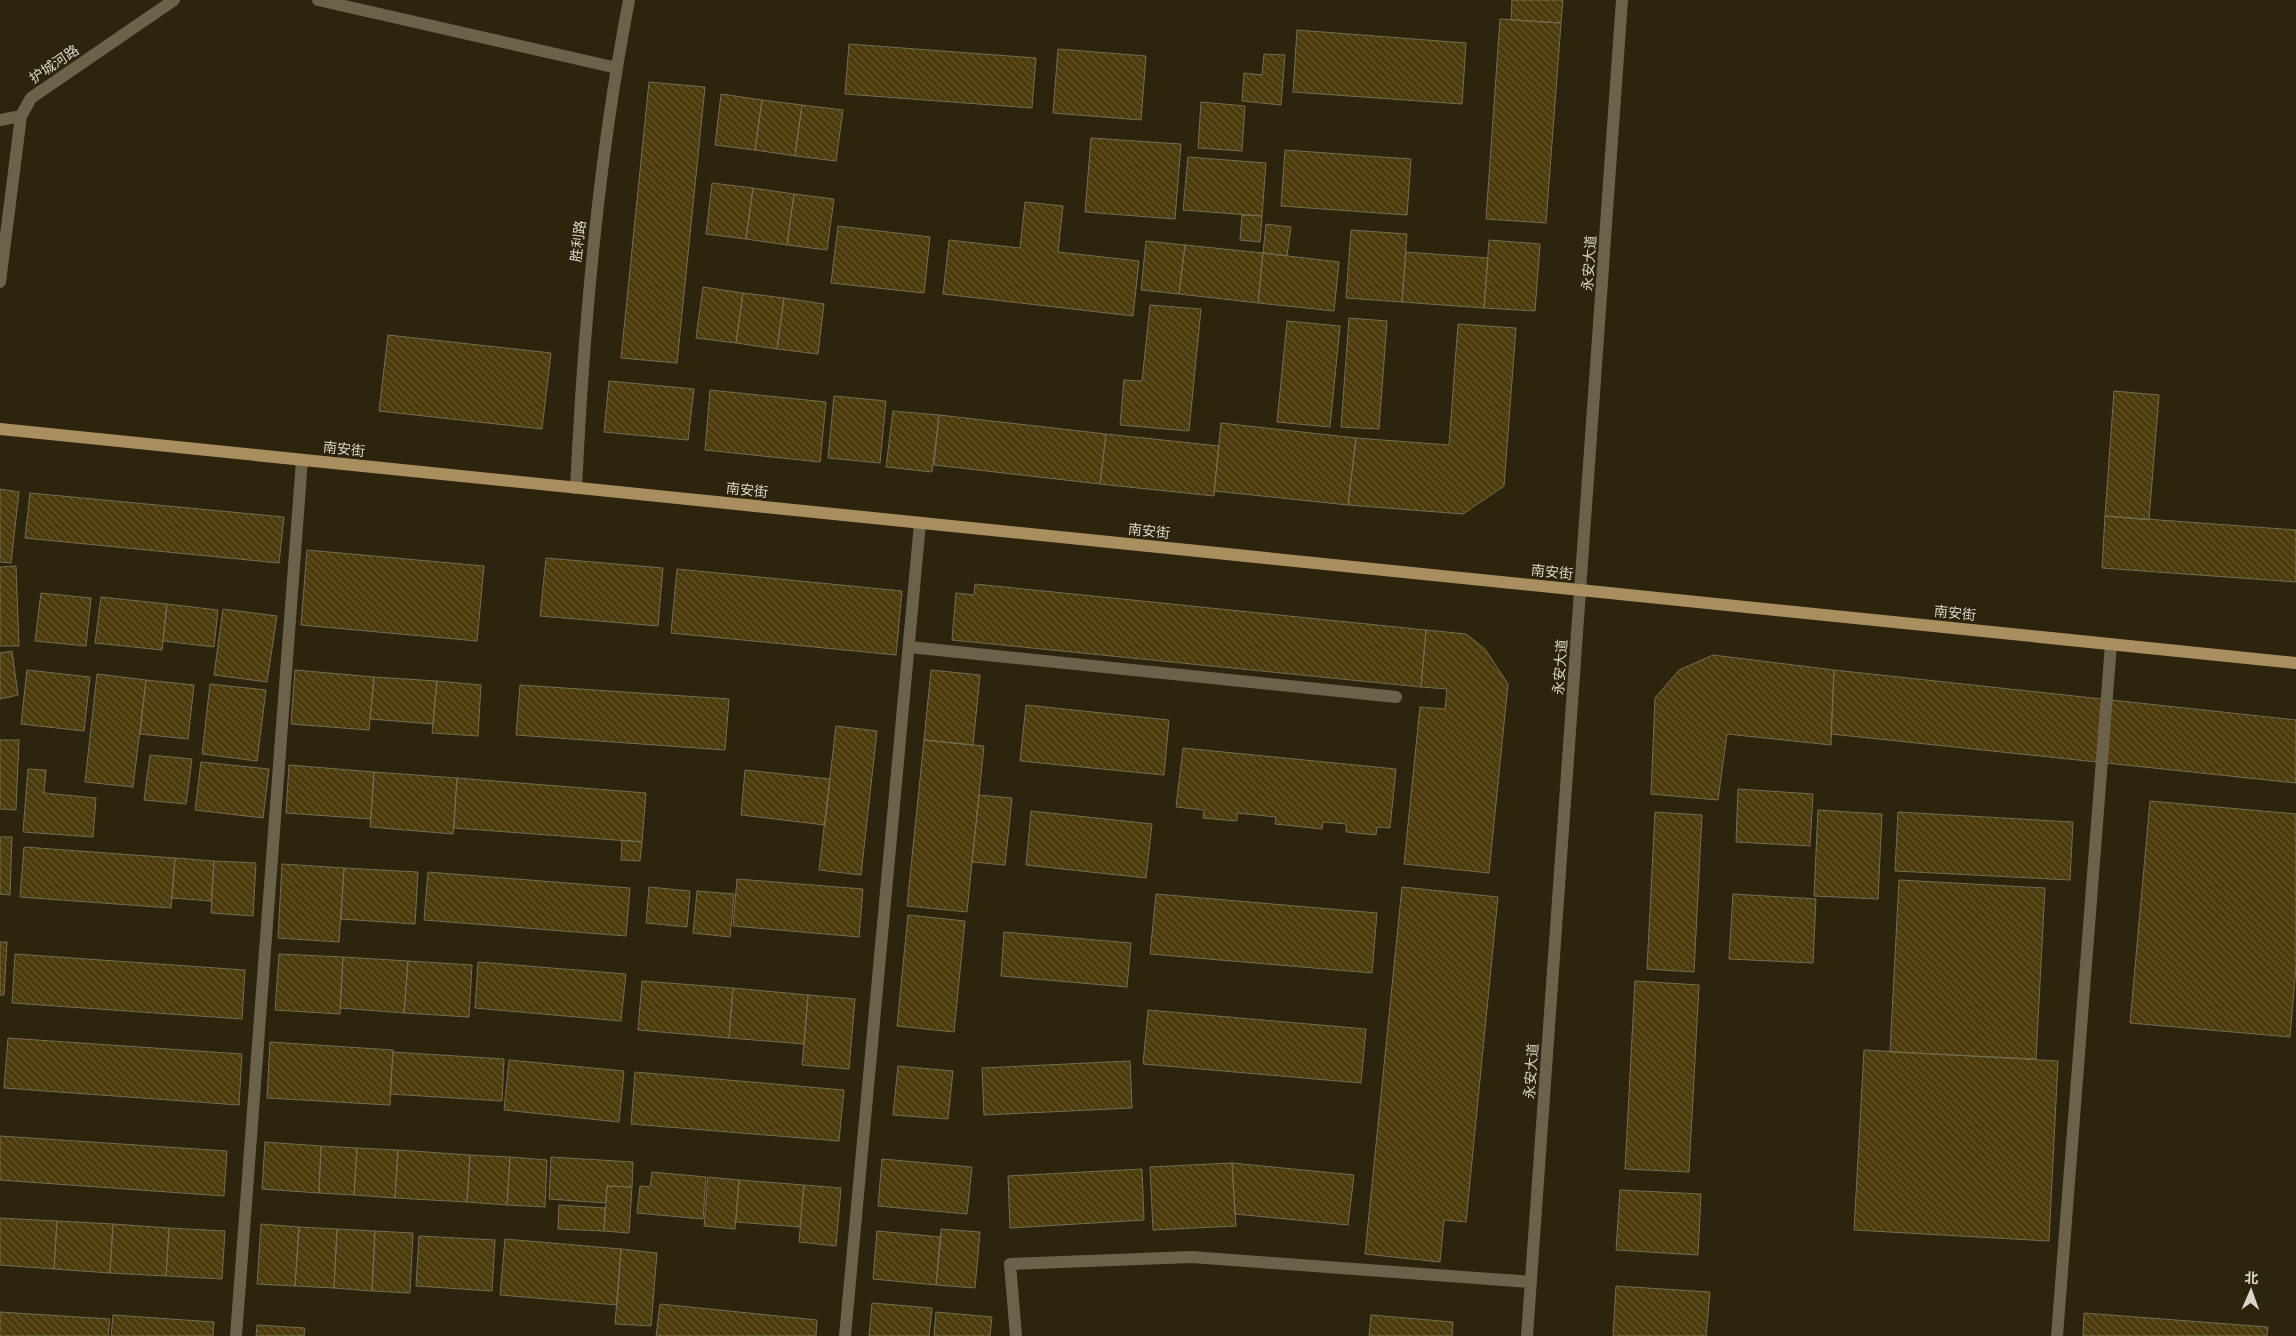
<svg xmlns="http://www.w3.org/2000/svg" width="2296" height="1336" font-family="'Work Sans','Noto Sans SC',sans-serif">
<defs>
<pattern id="building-back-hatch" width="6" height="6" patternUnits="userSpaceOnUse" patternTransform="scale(1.25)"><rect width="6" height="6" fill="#4b3b0b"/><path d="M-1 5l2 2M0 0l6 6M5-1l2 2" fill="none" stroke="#64562d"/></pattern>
</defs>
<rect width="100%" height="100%" fill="#2d240e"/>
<path fill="url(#building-back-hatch)" stroke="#756c53" d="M1512,0H1563L1561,23L1511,20Z
M1500,19L1561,23L1546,223L1486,219Z
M1297,30L1466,43L1462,104L1293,92Z
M849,44L1036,58L1032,108L845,94Z
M1058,49L1146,56L1141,120L1053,113Z
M1264,54L1285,55L1281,105L1242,101L1244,73L1262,75Z
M649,82L705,87L677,363L621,358Z
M721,94L762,100L755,150L715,145Z
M762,100L802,105L795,156L755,150Z
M1201,102L1245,106L1242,151L1198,148Z
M802,105L843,110L836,161L795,156Z
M1091,138L1181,144L1175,219L1085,212Z
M1285,150L1411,159L1407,215L1281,206Z
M1188,157L1266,163L1262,216L1183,210Z
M712,183L753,188L746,239L706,234Z
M753,188L794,194L787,245L746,239Z
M794,194L834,199L827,250L787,245Z
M1025,202L1063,206L1058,252L1139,261L1133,316L943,294L949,240L1020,248Z
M1242,215L1262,216L1260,242L1240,240Z
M1266,224L1291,227L1287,256L1263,253Z
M838,226L930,237L924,293L831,283Z
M1351,230L1407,234L1402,302L1346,298Z
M1489,240L1540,244L1535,311L1484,308Z
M1146,241L1185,245L1179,294L1141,290Z
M1185,245L1263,253L1258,303L1179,294Z
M1406,252L1488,258L1484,308L1402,302Z
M1263,253L1339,262L1334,311L1258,303Z
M703,287L743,293L736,343L696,338Z
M743,293L784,298L777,349L736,343Z
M784,298L824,304L818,354L777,349Z
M1150,305L1201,309L1189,431L1120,425L1124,380L1142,381Z
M1349,318L1387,321L1379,429L1341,427Z
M1287,321L1340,326L1330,427L1277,422Z
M1458,324L1516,328L1504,486L1463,514L1348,505L1356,438L1449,445Z
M388,335L551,353L542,429L379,411Z
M609,381L694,389L688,440L604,432Z
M710,390L826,402L820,462L705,450Z
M2114,391L2159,395L2149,520L2105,516Z
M834,396L886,401L880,463L828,458Z
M893,411L939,415L932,472L886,467Z
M939,415L1106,434L1100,484L934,465Z
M1221,423L1356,438L1348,505L1214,491Z
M1106,434L1219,446L1214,496L1100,484Z
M0,489L19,492L11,563L0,562Z
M30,493L284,517L279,563L25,538Z
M2105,516L2296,530V582L2102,568Z
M307,550L484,566L477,641L301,625Z
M546,558L663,568L658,626L540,616Z
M16,566L19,646H0V567Z
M677,569L902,591L896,655L671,633Z
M975,584L1426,630L1421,687L952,640L956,593L974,595Z
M41,593L91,598L86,646L35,641Z
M101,597L167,604L162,650L95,643Z
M167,604L218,610L214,647L163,641Z
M223,609L277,616L267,682L214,675Z
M1426,630L1466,634L1485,649L1508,684L1489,873L1404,864L1420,707L1445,709L1447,689L1421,687Z
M12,651L18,695L0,699V653Z
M1713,655L1834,670L1831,745L1727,734L1718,800L1651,794L1655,698L1679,670Z
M27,670L90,677L84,731L21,724Z
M295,670L374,677L369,730L291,724Z
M931,670L980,675L973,745L924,740Z
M1834,670L2296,720V783L1831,734Z
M97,674L146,680L133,787L85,782Z
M374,677L437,681L433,724L370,719Z
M146,680L194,685L188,739L140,734Z
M437,681L481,685L478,736L432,733Z
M210,684L266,690L257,761L202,754Z
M520,685L729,699L725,750L516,735Z
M1026,705L1169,720L1164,775L1020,761Z
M836,726L877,731L861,875L819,870Z
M0,740H19L16,810L0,809Z
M924,740L984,746L967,912L907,906Z
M1183,748L1396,769L1390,828L1377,827L1376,835L1346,832V824L1323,822L1322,829L1275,824L1276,817L1237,813V821L1203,818L1204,810L1176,807Z
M150,755L192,759L186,804L144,800Z
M201,762L269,769L263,818L195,810Z
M289,765L374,772L371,819L286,813Z
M28,769L46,770L44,793L96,798L93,837L23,832Z
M745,770L830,779L825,825L741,815Z
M374,772L457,778L453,834L370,827Z
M457,778L646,793L642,842L454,828Z
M1738,789L1813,794L1810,846L1736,842Z
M979,795L1012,798L1005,865L972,862Z
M2150,801L2296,814V967L2290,1037L2130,1023Z
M1818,810L1882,814L1878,899L1814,896Z
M1031,811L1152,824L1146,878L1026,865Z
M1655,812L1702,815L1694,972L1647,969Z
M1898,812L2073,822L2070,880L1895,871Z
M0,837H12L10,895L0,894Z
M622,840L642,842L640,861L621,860Z
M24,847L175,858L171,908L20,897Z
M175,858L214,861L211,901L172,898Z
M214,861L256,863L253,916L211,913Z
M282,864L344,868L339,942L278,938Z
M344,868L418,872L415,924L341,919Z
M428,872L630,888L626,936L424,920Z
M737,879L863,889L859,937L733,926Z
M1899,880L2045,888L2036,1059L1890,1052Z
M649,887L690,891L687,927L646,923Z
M1402,887L1498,897L1466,1222L1444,1220L1440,1262L1365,1254Z
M697,891L734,894L730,937L693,933Z
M1156,894L1377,913L1372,973L1150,954Z
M1733,894L1816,899L1813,963L1729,959Z
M908,915L965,921L954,1032L897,1026Z
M1004,932L1131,943L1127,987L1001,976Z
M0,942H7L4,995H0Z
M15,954L245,970L242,1019L12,1003Z
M279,954L343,957L340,1014L275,1010Z
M343,957L408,961L404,1013L340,1008Z
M408,961L472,965L469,1017L404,1013Z
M478,962L626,974L621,1021L475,1008Z
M642,981L733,988L729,1038L638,1030Z
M1635,981L1699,985L1689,1172L1625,1169Z
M733,988L808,995L804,1044L729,1038Z
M808,995L855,999L849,1069L802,1065Z
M1148,1010L1366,1029L1361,1083L1143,1064Z
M8,1038L242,1054L239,1105L4,1088Z
M270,1042L393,1050L390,1105L267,1098Z
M1864,1050L2058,1061L2049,1241L1854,1230Z
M393,1052L504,1059L502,1101L390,1094Z
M509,1060L624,1071L619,1122L504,1110Z
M1130,1061L1132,1108L984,1115L982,1068Z
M898,1066L953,1071L948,1119L893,1115Z
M635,1072L844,1090L839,1141L631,1124Z
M0,1136L227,1151L224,1196L0,1180Z
M265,1142L321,1146L319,1193L262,1189Z
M321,1146L357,1148L354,1195L319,1193Z
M357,1148L398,1150L395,1198L354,1195Z
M398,1150L470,1155L467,1202L395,1198Z
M470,1155L510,1157L507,1205L467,1202Z
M510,1157L547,1160L545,1207L507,1205Z
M551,1157L633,1162L632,1187L607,1186L606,1203L549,1199Z
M882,1159L972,1167L967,1214L878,1206Z
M1232,1163L1354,1175L1348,1225L1235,1214Z
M1232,1163L1236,1226L1153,1230L1150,1167Z
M1142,1169L1144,1220L1010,1228L1008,1176Z
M652,1172L706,1177L703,1219L637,1213L640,1186L650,1187Z
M708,1177L739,1180L735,1229L704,1226Z
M739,1180L804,1185L800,1227L736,1222Z
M804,1185L841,1188L836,1246L799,1242Z
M607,1186L632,1187L629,1233L604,1231Z
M1620,1190L1701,1194L1698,1255L1616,1250Z
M559,1205L605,1208L604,1231L558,1229Z
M0,1218L57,1221L54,1269L0,1265Z
M57,1221L113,1224L110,1273L54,1269Z
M113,1224L169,1228L166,1276L110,1273Z
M261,1224L299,1227L295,1286L257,1284Z
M299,1227L337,1229L334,1288L295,1286Z
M169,1228L225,1231L222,1279L166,1276Z
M337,1229L375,1231L372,1291L334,1288Z
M941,1229L980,1232L975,1288L936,1285Z
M375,1231L413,1233L410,1293L372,1291Z
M877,1231L941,1237L936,1285L873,1279Z
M419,1236L495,1240L492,1291L416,1286Z
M505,1239L621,1249L617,1305L500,1295Z
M621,1249L657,1253L651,1326L615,1324Z
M1616,1286L1710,1292L1706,1336H1613Z
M872,1303L932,1308L929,1336H869Z
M660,1304L817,1320L816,1336H656Z
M0,1312L110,1319L108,1336H0Z
M936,1312L992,1317L990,1336H934Z
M2084,1313L2268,1327L2267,1336H2083Z
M113,1315L214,1322L213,1336H111Z
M1371,1315L1453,1322L1452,1336H1369Z
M257,1325L305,1328L304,1336H256Z"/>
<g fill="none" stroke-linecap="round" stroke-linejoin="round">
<path stroke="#6c624a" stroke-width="12" d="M318,0L617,68
M0,120L21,116
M0,282L21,116L31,98L174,0
M576,488C584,324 598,161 629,0
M909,647L1396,697
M236,1336L302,460
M845,1336L920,523
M1016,1336L1010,1264L1192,1257L1531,1282
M1527,1336L1622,0
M2057,1336L2111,644"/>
<path stroke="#a98f60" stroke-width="12" d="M0,429L2296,663"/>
</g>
<g text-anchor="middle" stroke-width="5" stroke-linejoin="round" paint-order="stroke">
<g font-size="14" fill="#dad5c8" stroke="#2d240e">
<text transform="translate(54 64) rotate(-34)" y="5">护城河路</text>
<text transform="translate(578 241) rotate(-83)" y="5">胜利路</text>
<text transform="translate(1589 263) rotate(-86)" y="5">永安大道</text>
<text transform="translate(344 449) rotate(6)" y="5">南安街</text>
<text transform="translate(747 490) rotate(6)" y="5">南安街</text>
<text transform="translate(1149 531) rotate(6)" y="5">南安街</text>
<text transform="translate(1552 572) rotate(6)" y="5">南安街</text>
<text transform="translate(1955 613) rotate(6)" y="5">南安街</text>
<text transform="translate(1560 667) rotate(-86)" y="5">永安大道</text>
<text transform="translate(1531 1071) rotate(-86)" y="5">永安大道</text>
</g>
</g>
<g transform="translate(2251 1291) rotate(2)" stroke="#2d240e" stroke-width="4" paint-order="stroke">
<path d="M0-4L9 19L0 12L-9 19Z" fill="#dad5c8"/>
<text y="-8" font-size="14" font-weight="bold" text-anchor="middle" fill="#dad5c8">北</text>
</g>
</svg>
